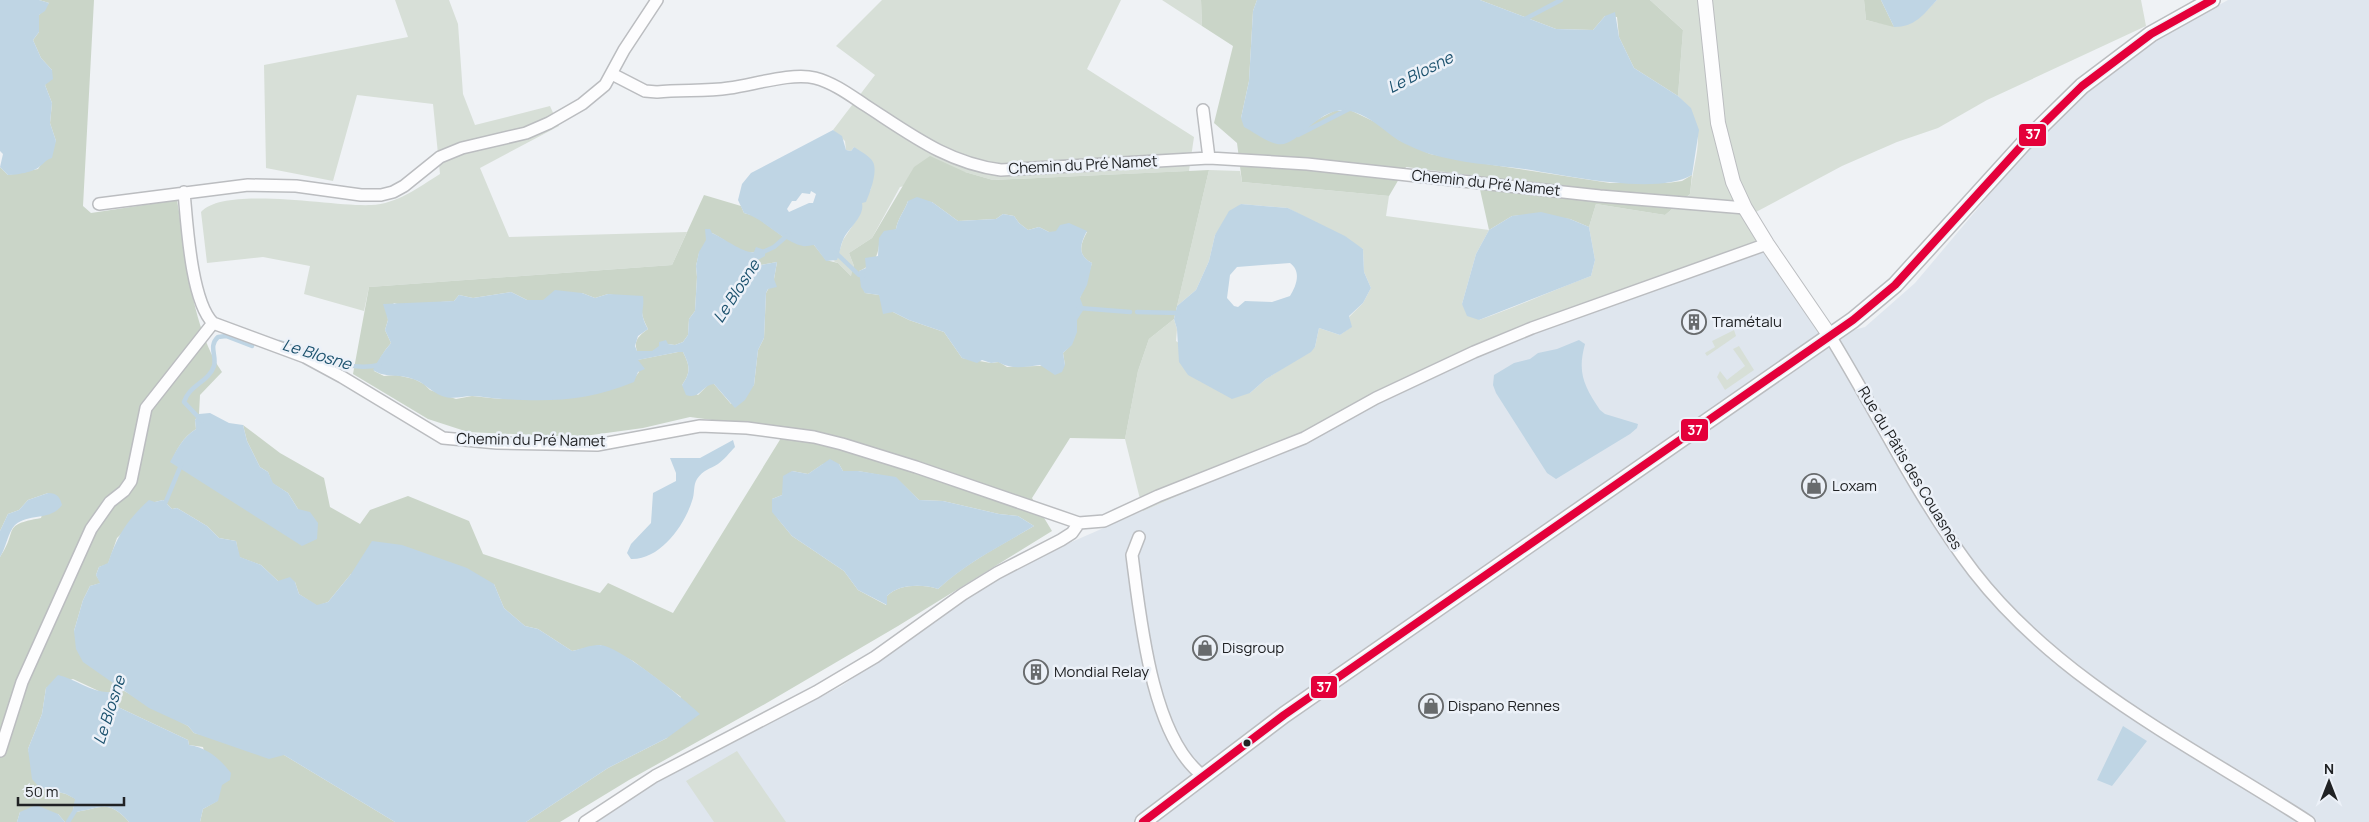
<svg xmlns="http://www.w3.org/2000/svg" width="2369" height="822" font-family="Manrope,sans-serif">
<rect width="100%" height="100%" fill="#eff2f5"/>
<path fill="#dfe6ee" d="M2228,0H2369V822H594L655,781L840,687L893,651L927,623L1028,561L1312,437L1378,399L1522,335L1760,244L1830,336L1865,327L1915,283L2032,144L2083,95L2117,67L2155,40Z"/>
<path fill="#d7dfd7" d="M395,0H449L458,24L463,94L475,125L550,106L559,126L480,168L509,237L687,232L672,265L369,287L364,311L304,294L310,266L263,257L207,263L201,212C225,185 334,207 371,205C397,204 419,187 440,174L433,104L357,95L333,181L266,168L264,65L408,37Z
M882,0H1121L1087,69L1194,137L1189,171L993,180L965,172L900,187L872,238L849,253L854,266L852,277L838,263L833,261L837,259L843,240L859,216L862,202L871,189L872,179L854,147L851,151L846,150L845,141L833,130L875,75L836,46Z
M1162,0H1201L1202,26Z
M1650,0H1864L1866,20C1904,29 1910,29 1937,0H2141L2146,26L1987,100L1938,128L1897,142L1842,166L1756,212L1749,225L1760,244L1522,335L1378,399L1312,437L1143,511L1125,439L1138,371L1149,339L1174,319L1177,329L1176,341L1250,393L1266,379L1315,347L1319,328L1340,335L1351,327L1349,317L1363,303L1371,288L1364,272L1363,249L1288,208L1241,204L1215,235L1209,261L1196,290L1177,306L1209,170L1240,171L1242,182L1389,196L1386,216L1489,230L1476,254L1462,304L1479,320C1517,307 1553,290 1591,276L1595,260L1589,227L1596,204L1665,215L1690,194C1694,153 1711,129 1678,96L1683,30Z
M1734,330L1736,336L1707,356L1705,353L1715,347L1712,341Z
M1739,346L1754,370L1725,390L1717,377L1720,371L1727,380L1745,366L1733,349Z
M737,751L786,822H714L686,781Z"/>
<path fill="#cad5c8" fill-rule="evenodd" d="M39,0H94L83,206L91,213L177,200C187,255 190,325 222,372L200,395L199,414L195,420L196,429C183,437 177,449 171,462L298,509L288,493L272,483L268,472L260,467L247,441L243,425L280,453L324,478L330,507L360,524L370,510L408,496L469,521L483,554L600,593L608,583L673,613L786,430L690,417L643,428L577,437L468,432L428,419L353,374L369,287L672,265L704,195L741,206L744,213L755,216L785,238L814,245L826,260L838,263L851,276L854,266L849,253L872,238L914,167L930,156L965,172L993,180L1209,170L1174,319L1149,339L1138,371L1125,439L1070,438L1032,498L1052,531L898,626L765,704L629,780L560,822H526L608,768L667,738L681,697L633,661L600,645L572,651L538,629L525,626L504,608L494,584L351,574L328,602L317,606L299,594L295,582L278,581L261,565L239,557L236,541L219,538L207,526L177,508L172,509L163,500L155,502L117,538L108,564L99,567L96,575L101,583L90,586L83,600L74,631L106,677L114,683L115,686L188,726L194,733L284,755L395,822H200L203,809L217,801L203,747L189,745L188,740L118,707L114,703L112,692L103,693L73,679L46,688L42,714L28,749L39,787L66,794L76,799L73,809L76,812C103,808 108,799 129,822H65L58,814L20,812L17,822H0V557C19,530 0,525 41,518L48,493L28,500L19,510L8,514L0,531V167L8,175L38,169L56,141L50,123L52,103L45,85L52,70L41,58L33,40L39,32V15L49,3ZM908,201L932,202L958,221L996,219L1003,214L1014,216L1019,223L1028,230L1039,227L1049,232H1087C1080,245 1077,255 1092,263C1088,276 1084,286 1080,298C1072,320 1084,335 1063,353L1065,365L1007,367L999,362L991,363L962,358L944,332L909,320L893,312L879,295L865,293L859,271C874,265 880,254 879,239L896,229C898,218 904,212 908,201ZM712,233C724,238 740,255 754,252L761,265L777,262L774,279L766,293L764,338L758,350L754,385L731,404L714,384H709L698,395L682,385C691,372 690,366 683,352H678L637,360L639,372L636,376L500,399L472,396L456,399L430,390L424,384L414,379L396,375L384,376L374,371C378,361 384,351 391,343L385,330L388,320L387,312L394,303L400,305L454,301L459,295L473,298L511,292L527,300H544L582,293L595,298L608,294L643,301C640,312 643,319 648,329C640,335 633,340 637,351H653L668,344L675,345L683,342L688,335L689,319L695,311L697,277L696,266L699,253ZM823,464H839L843,471H858L896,478L919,500L943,501L999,514L1018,516L1034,526C1000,546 967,562 938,589C922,584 899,584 887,596L886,605L858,590L844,571L792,536L778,519L772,499L782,495L792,471L808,474Z
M1201,0H1257L1253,11L1249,81L1241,118L1311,123L1334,111H1352L1377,123L1399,140L1430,154L1473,162L1610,183H1667L1682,181L1692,175L1690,194L1665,215L1596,204L1589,227L1570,219L1524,215L1512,216L1489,230L1477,176L1406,167L1389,196L1242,182L1237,143L1214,123L1233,46L1202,26Z
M1480,0H1650L1683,30L1678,96L1634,68L1619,37L1617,17L1605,16L1593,30L1556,29Z
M1864,0H1881L1894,27L1866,20Z"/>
<path fill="#bfd5e4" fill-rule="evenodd" d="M0,0H39L49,3L45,11L39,15V32L33,40L41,58L52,70L53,79L45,85L52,103L50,123L56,141L52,158C45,160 45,163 39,167C34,172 16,175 8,175L0,167L3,154L0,151Z
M1257,0H1480L1556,29L1593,30L1605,16L1615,12L1619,37L1634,68L1678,96L1691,108L1699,130L1692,175C1657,196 1564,175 1524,169C1493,165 1460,163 1430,154C1420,151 1407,145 1398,140C1383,130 1372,118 1354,112C1318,101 1300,149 1277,144C1266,142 1254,132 1244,127L1241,118L1249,81L1253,11Z
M1881,0H1937C1923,15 1915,27 1894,27Z
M833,130L842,136L846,150L851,151L854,147C860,151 870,156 873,162C878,172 870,192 866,202L862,203C865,217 848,228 843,240C840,247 840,253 837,260L826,261L814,245C810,245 806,247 803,246C781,241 765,219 744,213L738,200L742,184L751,173ZM811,191L816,194L813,203H809L789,212L787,209L792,201H796L802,193L810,194Z
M917,197L932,202L958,221L996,219L1003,214L1014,216L1019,223L1028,230L1039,227L1049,232L1056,231L1060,225L1069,223L1087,231C1080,244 1077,255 1092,263L1087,285L1080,298L1084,309L1077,320V332L1072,345L1063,353L1065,365L1062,372L1055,375L1040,365C1025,367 1012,370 998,362L991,363L982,360L977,363L962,358L944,332L909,320L893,312L883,314L879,295L865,293L861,287L859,271L866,268L865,258L878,256L879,238L884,231L896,229C898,218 904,212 908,201Z
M1241,204L1288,208L1345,236L1363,249L1364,272L1371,288L1363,303L1349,316L1352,327L1340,335L1319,328L1315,347L1311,352L1266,379L1250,393L1232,399L1188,375L1179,362L1177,329L1174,319L1177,306L1196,290L1209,261L1215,235L1229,211ZM1290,263C1302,272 1296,286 1290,296L1272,302L1245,301L1238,307L1234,306L1227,298L1230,275L1237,267Z
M1541,212L1570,219L1589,227L1595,260L1591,276L1479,320L1467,316L1462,304L1476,254L1489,230L1512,216Z
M705,229H710L712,233C724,238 744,254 754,252L756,247L765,250V256L758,260L761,265L777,262L774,279L777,287L768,289L766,293L764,338L758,350L754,385L745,400L735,408L714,384C702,385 700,400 686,395L682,385C691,372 690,366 683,352H678L638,360L645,369L638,372L634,382C588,401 551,402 503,399C493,399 482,396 472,396C462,396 453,400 442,396C431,392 424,382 413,379C397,373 387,379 373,370C378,360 384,351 391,343L385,330L388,320L383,304L454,301L459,295L473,298L511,292L527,300H543L555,290L582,293L595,298L608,294L643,296C645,311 638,311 648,329L638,336L635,346L637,351H652L659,346V342L666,340L668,344L675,345L683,342L688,335L689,319L695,311L697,277L696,266L699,252L706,240Z
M1579,340L1585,344C1577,373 1584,386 1600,410L1605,414L1638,424L1637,428L1630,434L1556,479L1547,473L1496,393L1493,385L1494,375L1514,363L1530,359L1538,353L1557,349Z
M210,413L229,423L243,425L247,441L260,467L268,472L273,483L288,493L298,509L310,512L318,523L317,539L302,546L170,462C177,449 183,437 196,429L195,420L199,414Z
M733,440L735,447C730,452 724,460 718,464C710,469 703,470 697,479C693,485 695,494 692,501C684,526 660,560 631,559L627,553L631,544L651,523L653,493L676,481V473L670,458H700Z
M830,459L839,464L843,471H858L896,477L919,500L943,501L999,514L1018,516L1034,526C1001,546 967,562 938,589C922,584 899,584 887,596V605L858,590L844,571L792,536L772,512V499L782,495L783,476L792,471L808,474Z
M48,493C57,493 60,497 62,505C51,521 29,513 15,525C8,532 6,548 0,557V531L8,514L19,510L28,500Z
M149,500L155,502L163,500L172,509L177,508L207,526L219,538L236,541L240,557L261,565L278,581L290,577L295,582L299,594L317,605L328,602L351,574L372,541L402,545L467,568L494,584L504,608L525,626L538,629L572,651C581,649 590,645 599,645C619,645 684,699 700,714L667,738L608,768L526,822H395L284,755L269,759L194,733L188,726L149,708L83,662L76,649L74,631L83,600L90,586L100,583L96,575L99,567L108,563C117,536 127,520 149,500Z
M58,675C76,679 93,694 112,692L115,695L114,703L118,707L188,740L189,745C208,748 219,758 231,773L230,780L222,785L218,801L203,809L200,822H129C108,799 103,808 76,812L73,809L75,799L66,794L39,787L32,779L28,749L42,714L46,688Z
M2123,726L2147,741L2112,786L2097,780Z
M36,805L58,814L65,822H17L20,812Z"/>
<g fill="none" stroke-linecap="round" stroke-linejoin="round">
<path stroke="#bfd5e4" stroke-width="4.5" d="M1523,20L1561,0
M1298,135L1349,109
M835,252L859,275H864
M761,253L774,247L789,234
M1079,308L1130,312
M1137,312L1179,313
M279,342C311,352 345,373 379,365
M202,421L184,402C189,385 209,382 214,366C217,356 208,346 218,337L226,336L252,346
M164,506L181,465
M111,699L118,683
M68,822L78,806"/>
<defs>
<path id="minor" d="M612,74L645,91L657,92C680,89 705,92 729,88C753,85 792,72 815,78C834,83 850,95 865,105C910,134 947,163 1001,170L1209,158L1307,164L1600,196L1745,208
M1203,110L1209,158
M184,192C187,224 191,301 213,323L305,357L342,377L443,438L497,443L597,445L700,426L747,428L814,437L842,444L916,467L1079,523L1104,521L1158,496L1304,438L1376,398L1474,352L1532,328L1767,244
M99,204L248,185L296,186L361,195H381L393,192L404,186L440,157L462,148L526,133L549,123L582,104L605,85L624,50L657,0
M1830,336C1878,414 1918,499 1974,572C2061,684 2192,746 2309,822
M1139,537L1132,555C1140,615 1151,736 1202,775
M0,751L22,682L91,529L110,502L124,491L131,481L146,408L213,323
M585,822L655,776L816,692L875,657L963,594L997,573L1061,540L1072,533L1079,523"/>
<path id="tertiary" d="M1705,0L1718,123L1733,182L1745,208L1767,244L1830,336"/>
<path id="secondary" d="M1143,822L1284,715L1853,320L1895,285L2024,143L2082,86L2151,34L2212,0"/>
</defs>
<use href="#minor" stroke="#bbbdc0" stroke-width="14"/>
<use href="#tertiary" stroke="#bbbdc0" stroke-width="16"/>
<use href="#secondary" stroke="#bbbdc0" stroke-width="18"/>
<use href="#minor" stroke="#fdfdfe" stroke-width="11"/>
<use href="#tertiary" stroke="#fdfdfe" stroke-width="14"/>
<use href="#secondary" stroke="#fdfdfe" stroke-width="15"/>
<defs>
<path id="bus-1" d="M1143,822L1284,715L1853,320L1895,285L2024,143L2082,86L2151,34L2212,0"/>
</defs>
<use href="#bus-1" stroke="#ecf1f8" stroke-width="11"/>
<use href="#bus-1" stroke="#e4003a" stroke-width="8"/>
</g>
<defs>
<symbol id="building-ring" viewBox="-11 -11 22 22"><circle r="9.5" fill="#ecf1f8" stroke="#686b6d" stroke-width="1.5"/><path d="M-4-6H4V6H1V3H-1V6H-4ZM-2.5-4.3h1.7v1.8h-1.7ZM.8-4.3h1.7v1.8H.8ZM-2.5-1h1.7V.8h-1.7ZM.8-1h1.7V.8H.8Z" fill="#686b6d"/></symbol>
<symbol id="shop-ring" viewBox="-11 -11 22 22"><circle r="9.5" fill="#ecf1f8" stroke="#686b6d" stroke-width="1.5"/><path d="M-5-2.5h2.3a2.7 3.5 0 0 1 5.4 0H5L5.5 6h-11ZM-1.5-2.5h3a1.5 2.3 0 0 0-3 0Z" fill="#686b6d"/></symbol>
</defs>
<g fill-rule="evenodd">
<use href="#building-ring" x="1680" y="308" width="28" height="28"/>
<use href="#shop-ring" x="1800" y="472" width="28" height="28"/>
<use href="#shop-ring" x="1191" y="634" width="28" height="28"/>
<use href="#building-ring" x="1022" y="658" width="28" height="28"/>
<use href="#shop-ring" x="1417" y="692" width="28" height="28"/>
</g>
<circle fill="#202224" stroke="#ecf1f8" stroke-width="2" cx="1247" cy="743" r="4.5"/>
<g text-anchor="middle" stroke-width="5" stroke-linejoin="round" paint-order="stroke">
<g font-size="15" fill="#202224" stroke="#ecf1f8">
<text transform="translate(1083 165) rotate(-3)" y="5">Chemin du Pré Namet</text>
<text transform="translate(1486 183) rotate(6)" y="5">Chemin du Pré Namet</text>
<text transform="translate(531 440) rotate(1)" y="5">Chemin du Pré Namet</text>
<text transform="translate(1910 468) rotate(59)" y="5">Rue du Pâtis des Couasnes</text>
</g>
<g font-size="15" fill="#202224" stroke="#ecf1f8" text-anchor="start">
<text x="1712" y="327">Tramétalu</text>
<text x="1832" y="491">Loxam</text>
<text x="1222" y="653">Disgroup</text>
<text x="1054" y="677">Mondial Relay</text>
<text x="1448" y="711">Dispano Rennes</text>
</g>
<g font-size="16" font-style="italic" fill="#1c526e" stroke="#ecf1f8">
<text transform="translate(1420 72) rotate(-27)" y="6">Le Blosne</text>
<text transform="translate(736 291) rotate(-57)" y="6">Le Blosne</text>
<text transform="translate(317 354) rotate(17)" y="6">Le Blosne</text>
<text transform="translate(109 710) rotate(-72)" y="6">Le Blosne</text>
</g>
</g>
<g stroke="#ecf1f8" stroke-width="2">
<rect x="2018" y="123" width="29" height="24" rx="5" fill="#e4003a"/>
<rect x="1680" y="418" width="29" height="24" rx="5" fill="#e4003a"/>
<rect x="1310" y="675" width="28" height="24" rx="5" fill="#e4003a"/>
</g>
<g font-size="14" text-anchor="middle" font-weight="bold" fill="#fff">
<text x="2033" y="139">37</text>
<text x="1695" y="435">37</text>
<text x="1324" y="692">37</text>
</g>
<g transform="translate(2329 782)" stroke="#ecf1f8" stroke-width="4" paint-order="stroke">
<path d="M0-4L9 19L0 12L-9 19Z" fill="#202224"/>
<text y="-8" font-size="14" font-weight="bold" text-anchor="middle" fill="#202224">N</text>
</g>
<path d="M18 797v8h106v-8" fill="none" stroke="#202224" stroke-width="2.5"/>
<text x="25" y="797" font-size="15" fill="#202224" stroke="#ecf1f8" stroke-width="4" paint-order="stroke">50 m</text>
</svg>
